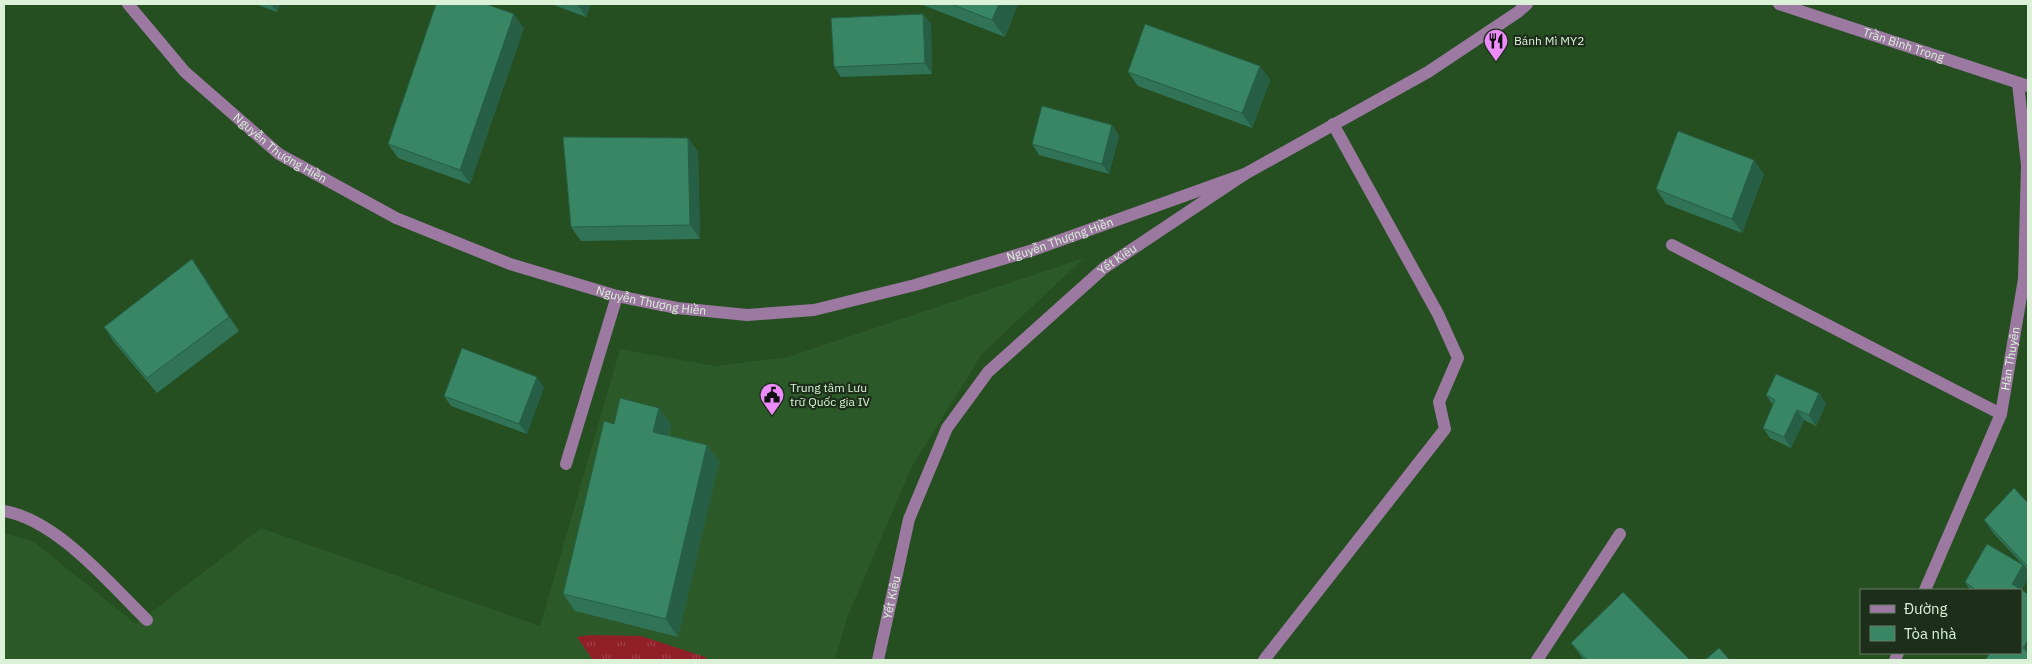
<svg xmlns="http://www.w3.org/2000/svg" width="2032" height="664" font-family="'IBM Plex Sans',sans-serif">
<defs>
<pattern id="park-tufts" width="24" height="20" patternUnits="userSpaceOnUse" patternTransform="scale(1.25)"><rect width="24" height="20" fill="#901f28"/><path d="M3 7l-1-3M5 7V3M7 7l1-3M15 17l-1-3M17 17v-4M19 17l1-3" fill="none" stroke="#9f4046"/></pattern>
</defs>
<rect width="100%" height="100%" fill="#254e21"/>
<path fill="#2b5927" d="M1084,258L982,354L912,466L847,618L835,660H5L4,659V533L33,541L136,624L261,528L540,626L620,349L715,366L788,357Z"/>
<path fill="url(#park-tufts)" d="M590,635L641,636L705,657L708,660H593L577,637Z"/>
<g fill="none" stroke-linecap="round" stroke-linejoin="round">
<g stroke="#9b79a0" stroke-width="12">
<path id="s1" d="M128,4L185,72L279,154L396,218L510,264L617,296L677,308L747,315L814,310L915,285L1033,250L1245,174"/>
<path id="s2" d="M1779,4L2028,86"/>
<path d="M1672,245L2001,414"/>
<path d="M566,464L617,296"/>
<path d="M4,511C57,520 109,583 147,620"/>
<path id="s3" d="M1925,590L2001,414L2024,279L2027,165L2018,83"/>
<path id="s4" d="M878,660L909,519L947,428L988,372L1104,268L1245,174L1428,72L1518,12L1527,4"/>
<path d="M1264,660L1445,429L1439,402L1458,358L1438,314L1333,124"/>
<path d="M1537,660L1620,534"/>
<path d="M1895,660L1898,653"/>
</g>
</g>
<path fill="#307356" d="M255,4H280L277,12Z
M551,4H591L586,17Z
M920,4H1018L1005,37Z
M923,14L931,24L932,74L841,77L834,67Z
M524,28L470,184L398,158L388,144Z
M1260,66L1270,80L1252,128L1138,86L1128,72Z
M1112,125L1119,136L1109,174L1039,155L1032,144Z
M688,138L698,152L700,239L581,241L571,227Z
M1764,174L1742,233L1666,204L1656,189Z
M192,259L239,331L157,393L114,342L104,327Z
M544,387L527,434L451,406L444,396Z
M1819,393L1826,404L1816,426L1804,420L1791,448L1770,438L1763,428L1773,405L1766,395Z
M659,408L671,425L669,435L707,445L719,462L678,637L575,611L563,594L614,424Z
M2028,503V570L1994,534L1984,520Z
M2023,565L2028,572V579L2021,590L2028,660L2021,653V590H1970L1965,582Z
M1571,643L1690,660H1584Z"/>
<path fill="#275e46" d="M271,4H280L277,12Z
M577,4H591L586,17Z
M999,4H1018L1005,37L992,20Z
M514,14L524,28L470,184L460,170Z
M923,14L931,24L932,74L925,63Z
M1260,66L1270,80L1252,128L1242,113Z
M1112,125L1119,136L1109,174L1102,164Z
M688,138L698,152L700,239L690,225Z
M1754,160L1764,174L1742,233L1732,219Z
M192,259L202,273L239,331L229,317Z
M537,377L544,387L527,434L519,424Z
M1819,393L1826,404L1816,426L1809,415Z
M659,408L671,425L665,449L653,432Z
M1797,410L1804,420L1791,448L1784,437Z
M707,445L719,462L678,637L666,619Z
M2023,565L2028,572V579L2021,591L2012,584Z
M2028,640V653L2024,647Z"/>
<path fill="#388664" stroke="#275e46" d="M436,4H486L514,14L460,170L388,144Z
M951,4H999L992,20Z
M923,14L925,63L834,67L831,18Z
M1145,24L1260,66L1242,113L1128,72Z
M1042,106L1112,125L1102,164L1032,144Z
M1678,131L1754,160L1732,219L1656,189Z
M563,137L688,138L690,225L571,227Z
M192,259L229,317L147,378L104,327Z
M462,348L537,377L519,424L444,396Z
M1776,374L1819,393L1809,415L1797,410L1784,437L1763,428L1775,400L1766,395Z
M620,398L659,408L653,432L707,445L666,619L563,594L604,421L614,424Z
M2014,488L2028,503V567L1984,520Z
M1987,544L2023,565L2012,584L2028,594V640L2024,647L2021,645V590H1976L1965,582Z
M1623,592L1690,660H1587L1571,643Z
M2021,647L2028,652V660H1985L1990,653H2021Z
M1719,648L1730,660H1705Z"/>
<defs>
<symbol id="restaurant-pin" viewBox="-11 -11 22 30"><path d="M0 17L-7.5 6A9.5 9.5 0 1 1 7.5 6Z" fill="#ec8cfb" stroke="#1d2f1b"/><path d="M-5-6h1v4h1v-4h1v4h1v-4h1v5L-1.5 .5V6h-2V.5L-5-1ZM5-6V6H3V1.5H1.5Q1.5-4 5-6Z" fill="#111"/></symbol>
<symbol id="civic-pin" viewBox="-11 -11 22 30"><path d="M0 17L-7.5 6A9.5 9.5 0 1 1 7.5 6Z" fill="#ec8cfb" stroke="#1d2f1b"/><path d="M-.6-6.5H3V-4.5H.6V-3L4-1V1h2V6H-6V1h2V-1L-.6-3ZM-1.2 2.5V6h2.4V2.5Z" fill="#111"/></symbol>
</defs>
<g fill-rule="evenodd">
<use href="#restaurant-pin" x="1482" y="27" width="28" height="38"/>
<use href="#civic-pin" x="758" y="381" width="28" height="38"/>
</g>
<g text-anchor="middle" stroke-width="4.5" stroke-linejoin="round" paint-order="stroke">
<g font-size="12" fill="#dbf2d8" stroke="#1d2f1b" text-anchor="start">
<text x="1514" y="45">Bánh Mì MY2</text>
<text x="790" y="392">Trung tâm Lưu<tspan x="790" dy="14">trữ Quốc gia IV</tspan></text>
</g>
<g font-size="12" fill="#dbf2d8" stroke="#1d2f1b">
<text dy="4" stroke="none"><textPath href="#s2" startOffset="131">Trần Bình Trọng</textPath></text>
<text dy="4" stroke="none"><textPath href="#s1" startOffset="211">Nguyễn Thượng Hiền</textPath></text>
<text dy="4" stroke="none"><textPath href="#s1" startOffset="1036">Nguyễn Thượng Hiền</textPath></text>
<text dy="4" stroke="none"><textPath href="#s4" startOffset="484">Yết Kiêu</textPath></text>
<text dy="4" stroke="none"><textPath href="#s1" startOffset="616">Nguyễn Thượng Hiền</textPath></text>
<text dy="4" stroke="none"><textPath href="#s3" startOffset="248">Hàn Thuyên</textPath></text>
<text dy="4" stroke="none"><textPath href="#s4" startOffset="64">Yết Kiêu</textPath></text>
</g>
</g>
<rect width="2032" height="664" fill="none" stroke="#dbf2d8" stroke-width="10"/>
<rect x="1860" y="589" width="162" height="65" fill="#1d2f1b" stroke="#697d67"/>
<rect x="1870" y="605" width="25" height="8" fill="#9b79a0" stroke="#697d67"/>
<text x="1904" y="614" font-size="15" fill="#dbf2d8">Đường</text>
<rect x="1870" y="626" width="25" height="15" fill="#388664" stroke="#697d67"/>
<text x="1904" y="639" font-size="15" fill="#dbf2d8">Tòa nhà</text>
</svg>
